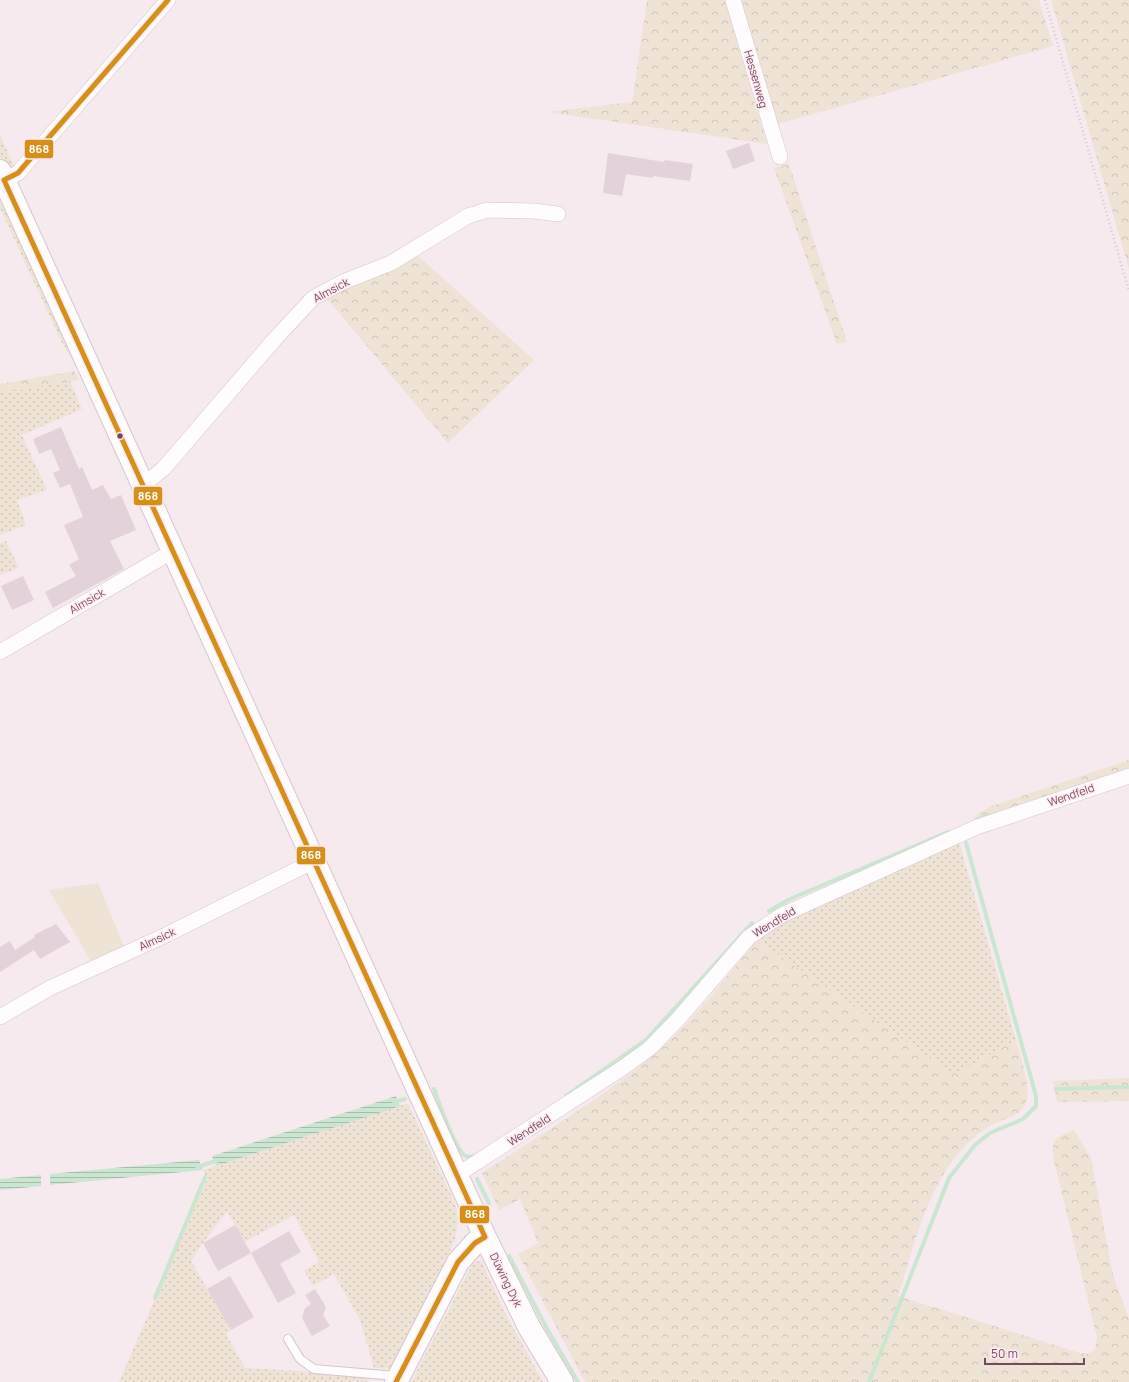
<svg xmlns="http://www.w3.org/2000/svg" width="1129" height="1382" font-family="Manrope,sans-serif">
<defs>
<pattern id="grass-dots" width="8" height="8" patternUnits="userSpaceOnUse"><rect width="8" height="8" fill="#efe3d6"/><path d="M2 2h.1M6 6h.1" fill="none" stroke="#d0c4ba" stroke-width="1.8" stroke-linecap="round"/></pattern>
<pattern id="forest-crowns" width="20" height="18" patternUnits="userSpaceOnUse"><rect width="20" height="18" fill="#efe3d6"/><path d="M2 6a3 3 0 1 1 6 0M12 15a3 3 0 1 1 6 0" fill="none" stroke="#d0c4ba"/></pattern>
<pattern id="water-rules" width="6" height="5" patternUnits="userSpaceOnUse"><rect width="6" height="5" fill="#cbe6d0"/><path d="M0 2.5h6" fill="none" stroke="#a9bcac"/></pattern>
</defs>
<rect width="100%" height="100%" fill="#f6eaee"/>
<path fill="url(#grass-dots)" d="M0,135L14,166H6L0,157Z
M0,188L84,378L62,343L0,208Z
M70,381L82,409L22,435L47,490L17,500L26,525L0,535V393Z
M6,541L19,568L0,575V543Z
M959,842L1016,1040L954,1075L757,940L795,915Z
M408,1103L456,1206L458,1220L455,1239L446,1260L391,1369L374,1368L360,1320L334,1274L313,1286L304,1270L319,1262L294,1215L245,1242L227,1211L203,1243L191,1261L231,1330L226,1334L245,1368L372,1375L368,1382H119L207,1179L203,1170Z
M478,1261L482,1262L504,1311L543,1382H411L473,1263Z"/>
<path fill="url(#forest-crowns)" d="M647,0H725L767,144L547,112L632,102Z
M741,0H1039L1053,46L778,124Z
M1051,0H1129V269Z
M789,164L847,342L837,344L774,168Z
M415,253L534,360L448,443L324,295Z
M74,371L80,380L0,393V384Z
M1129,760V770L980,823L973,820L978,813L992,806Z
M757,940L954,1075L1016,1040C1020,1057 1033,1090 1025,1105C1018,1119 1002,1118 990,1126C982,1131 973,1138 966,1145C927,1185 915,1244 898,1296L1080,1353L1088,1354L1095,1349L1097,1338L1053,1157V1144L1058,1137L1074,1130L1091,1158L1113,1275L1129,1319V1382H585L518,1254L538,1243L520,1199L499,1210L482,1173C540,1135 601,1099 654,1055C693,1021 724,980 757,940Z
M1129,1078V1101L1057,1102L1053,1081Z"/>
<path fill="#efe3d6" d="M98,883L125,949L92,963L49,890Z"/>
<path fill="url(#water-rules)" d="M396,1096L400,1106L216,1166L212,1156Z
M199,1160L203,1170L50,1185V1174Z
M41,1175V1186L0,1190V1179Z"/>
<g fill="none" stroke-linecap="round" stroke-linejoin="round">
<path stroke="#cbe6d0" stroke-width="4" d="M978,819L989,815
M769,911L790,899L948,832
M434,1089C439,1103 455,1147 464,1155C468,1158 472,1157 476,1156
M1056,1089L1129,1087
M566,1096L646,1040L752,923
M394,1102L405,1099
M197,1167L219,1160
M477,1179L489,1203
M509,1256L546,1327L578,1382
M155,1298L205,1177
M869,1382L949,1178L975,1145L990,1133L1023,1119L1036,1106V1096L966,843"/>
</g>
<path fill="#e3d2d9" d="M749,143L755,161L733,169L726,151Z
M608,153L664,162L665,160L693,164L690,181L653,176V178L626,174L622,196L603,193Z
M61,427L79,469L82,467L92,490L103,485L111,499L121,495L136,530L110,541L124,569L53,608L45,592L76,576L69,565L79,559L64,525L83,517L70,484L60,488L53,473L60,470L51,449L39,454L33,439Z
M23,576L34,600L12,610L1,586Z
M56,924L70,942L40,959L34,950L0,972V947L10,941L15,950L35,937L34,935Z
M235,1225L251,1253L289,1231L301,1252L280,1264L296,1293L278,1303L251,1253L218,1271L203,1243Z
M230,1276L254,1317L231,1330L207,1289Z
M315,1289L326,1307L323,1315L330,1326L312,1336L302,1318L305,1308L311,1304L305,1295Z"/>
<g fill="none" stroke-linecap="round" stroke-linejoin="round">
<defs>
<path id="lane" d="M288,1339L300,1359L314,1369L396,1376"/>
<path id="street" d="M733,0L780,157
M4,180L18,173L168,0
M141,481L152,478L164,468L274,340L313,298L343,282L391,263L468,216L487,210L534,211L558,214
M0,652L173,551
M0,1017L50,988L166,935L314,861
M457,1175L621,1069L650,1048L679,1018L749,937L782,915L977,827L1129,776"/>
<path id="secondary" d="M0,171L485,1237L529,1327L562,1382
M396,1382L458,1262L475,1243L485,1237"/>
</defs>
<use href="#lane" stroke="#d6c5cd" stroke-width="10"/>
<use href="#street" stroke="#d6c5cd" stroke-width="16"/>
<use href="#secondary" stroke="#d7c6ce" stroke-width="24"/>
<path stroke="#d6c8cf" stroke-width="2.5" stroke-dasharray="1 3" stroke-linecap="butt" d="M1045,0L1129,291"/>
<use href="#lane" stroke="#fefcfc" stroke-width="8"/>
<use href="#street" stroke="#fefcfc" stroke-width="15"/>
<use href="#secondary" stroke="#fefcfc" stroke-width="22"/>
<defs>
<path id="bus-1" d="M168,0L18,173L4,180L485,1237L475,1243L458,1262L396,1382"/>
</defs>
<use href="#bus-1" stroke="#ffebf1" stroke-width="8"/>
<use href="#bus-1" stroke="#d68f18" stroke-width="5"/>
</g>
<circle fill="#744a62" stroke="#ffebf1" stroke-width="1.5" cx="120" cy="436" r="3.5"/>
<g text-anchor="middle" stroke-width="3" stroke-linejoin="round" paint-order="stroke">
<g font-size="11" fill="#744a62" stroke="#ffebf1">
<text transform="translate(756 79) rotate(74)" y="4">Hessenweg</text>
<text transform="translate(331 290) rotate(-28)" y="4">Almsick</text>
<text transform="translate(87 601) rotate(-30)" y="4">Almsick</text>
<text transform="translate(1071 795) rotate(-19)" y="4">Wendfeld</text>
<text transform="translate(774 922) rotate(-31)" y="4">Wendfeld</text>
<text transform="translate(157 939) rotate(-25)" y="4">Almsick</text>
<text transform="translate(529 1130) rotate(-33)" y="4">Wendfeld</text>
<text transform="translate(506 1280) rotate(64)" y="4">Düwing Dyk</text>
</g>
</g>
<g stroke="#ffebf1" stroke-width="1.5">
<rect x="24" y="139" width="30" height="20" rx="4" fill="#d68f18"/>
<rect x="133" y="486" width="30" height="20" rx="4" fill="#d68f18"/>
<rect x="296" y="846" width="30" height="19" rx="4" fill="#d68f18"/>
<rect x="459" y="1205" width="31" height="19" rx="4" fill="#d68f18"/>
</g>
<g font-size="11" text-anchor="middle" font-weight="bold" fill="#fff">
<text x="39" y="153">868</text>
<text x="148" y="500">868</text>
<text x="311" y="859">868</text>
<text x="475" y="1218">868</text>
</g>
<path d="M985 1358v6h99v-6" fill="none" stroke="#744a62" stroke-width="2"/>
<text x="991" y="1358" font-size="12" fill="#744a62" stroke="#ffebf1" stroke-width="3" paint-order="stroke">50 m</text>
</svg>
